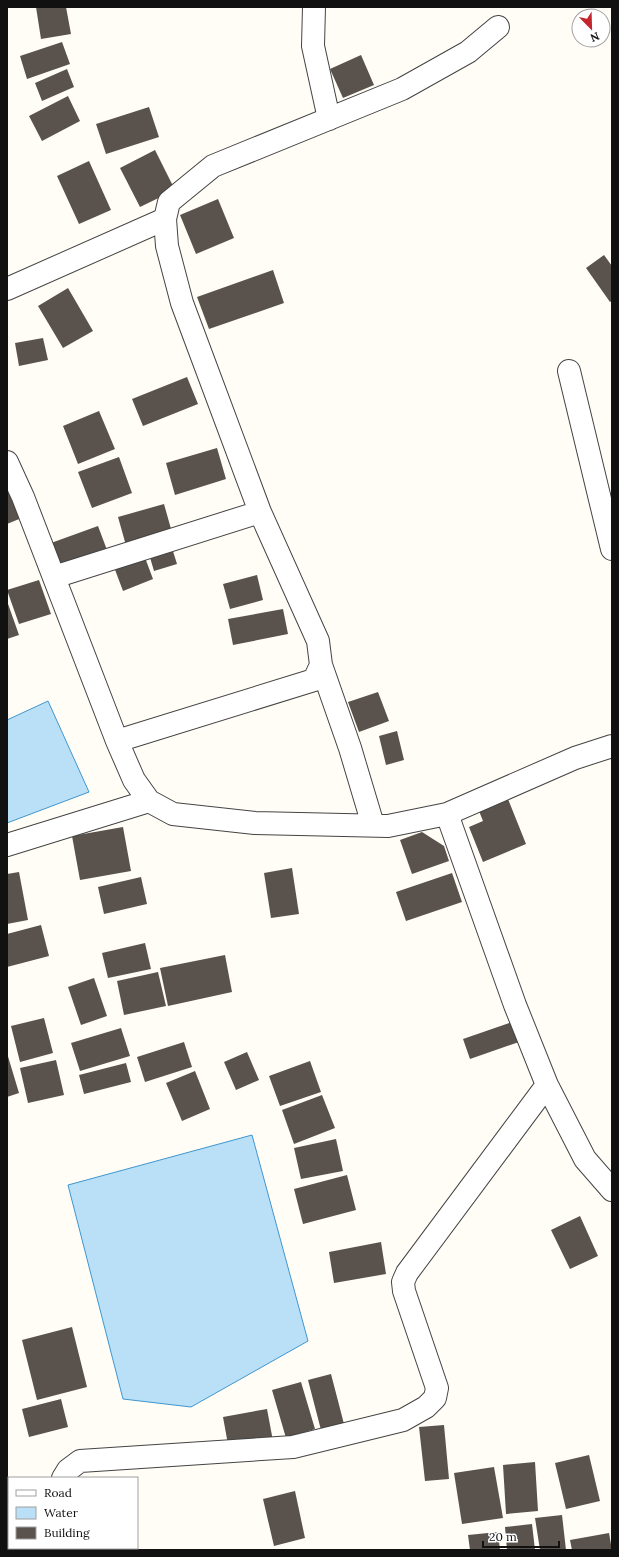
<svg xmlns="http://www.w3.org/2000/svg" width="619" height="1557" font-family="Lora,serif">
<rect width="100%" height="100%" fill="#fffdf5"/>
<path fill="#b9e0f7" stroke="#3f96cf" d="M48,701L89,792L7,823V720Z
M252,1135L308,1341L191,1407L123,1399L68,1185Z"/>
<path fill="#5a524d" d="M36,7H66L71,34L41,39Z
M62,42L70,64L27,79L20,56Z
M361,55L374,85L343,98L330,69Z
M67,69L74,87L42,101L35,83Z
M68,96L80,121L42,141L29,116Z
M149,107L159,137L106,154L96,124Z
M155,150L175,190L140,207L120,168Z
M89,161L111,210L79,224L57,176Z
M218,199L234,238L196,254L180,215Z
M604,255L612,266V301L610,302L586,268Z
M273,270L284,303L209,329L197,297Z
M68,288L93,331L63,348L38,306Z
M43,338L48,360L19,366L15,343Z
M187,377L198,404L143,426L132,399Z
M99,411L115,449L78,464L63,426Z
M217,448L226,479L175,495L166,463Z
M119,457L132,493L92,508L78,472Z
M7,485L24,517L7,524Z
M164,504L173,536L127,549L118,517Z
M98,526L107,550L60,566L51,543Z
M172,548L177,564L154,571L149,554Z
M144,555L153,579L123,591L114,567Z
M257,575L263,600L230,609L223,584Z
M39,580L51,614L19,624L7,590Z
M7,601L19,635L7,639Z
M283,609L288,634L233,645L228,619Z
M378,692L389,721L359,732L348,702Z
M397,731L404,760L386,765L379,736Z
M508,799L526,844L483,862L469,827L483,821L479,811Z
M123,827L131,871L80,880L72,836Z
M422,832L444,846L449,861L412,874L400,840Z
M292,868L299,914L271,918L264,873Z
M19,872L28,920L7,924V874Z
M452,873L462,902L406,921L396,892Z
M141,877L147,904L104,914L98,887Z
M41,925L49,956L7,967V934Z
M145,943L151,969L108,978L102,953Z
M225,955L232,992L168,1006L160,968Z
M158,972L166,1006L124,1015L117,981Z
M94,978L107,1016L81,1025L68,987Z
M44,1018L53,1053L20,1062L11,1026Z
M512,1022L519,1042L470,1059L463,1039Z
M121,1028L130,1056L80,1071L71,1043Z
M184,1042L192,1067L145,1082L137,1057Z
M247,1052L259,1080L236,1090L224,1062Z
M7,1053L19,1093L7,1097Z
M56,1060L64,1095L28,1103L20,1068Z
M310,1061L321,1092L280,1106L269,1076Z
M126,1063L131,1082L84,1094L79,1075Z
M195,1071L210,1109L182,1121L166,1083Z
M322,1095L335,1128L294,1144L282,1110Z
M336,1139L343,1171L301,1179L294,1148Z
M347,1175L356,1210L303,1224L294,1189Z
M580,1216L598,1256L570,1269L551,1230Z
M381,1242L386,1274L334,1283L329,1252Z
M72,1327L87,1387L37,1400L22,1340Z
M331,1374L344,1424L321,1430L308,1380Z
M301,1382L315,1429L286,1438L272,1390Z
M61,1399L68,1427L29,1437L22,1409Z
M267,1409L273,1441L229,1450L223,1417Z
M444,1425L449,1479L425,1481L419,1427Z
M589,1455L600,1501L566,1509L555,1463Z
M535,1462L538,1511L506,1514L503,1465Z
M494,1467L503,1518L462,1524L454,1473Z
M295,1491L305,1538L274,1546L263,1499Z
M562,1515L566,1550H540L535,1518Z
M532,1524L535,1550H507L505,1527Z
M498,1532L500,1550H470L468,1535Z
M609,1533L612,1550H572L570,1540Z
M19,1548H55L56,1550H19Z"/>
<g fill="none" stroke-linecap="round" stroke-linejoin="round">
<defs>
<path id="minor" d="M314,7L313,46L329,119
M7,289L165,219
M569,371L612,549
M7,462L23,497L117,741L134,780L149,801L173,814L255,823L388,826L447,814L575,758L612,746
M54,577L260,512
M321,665L350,748L373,825
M117,741L314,680L321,665L318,641L260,512L182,303L167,246L165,219L169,202L213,166L402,89L468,52L498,27
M447,814L515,1005L547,1085L585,1159L612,1190
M7,845L149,801
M63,1478L68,1470L80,1461L293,1447L403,1420L426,1407L435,1398L437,1388L404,1291L403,1282L407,1273L547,1085
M64,1548L65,1550"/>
</defs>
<use href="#minor" stroke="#444" stroke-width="24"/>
<use href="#minor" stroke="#fff" stroke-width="22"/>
</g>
<rect width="619" height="1557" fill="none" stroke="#111111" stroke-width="16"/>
<rect x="8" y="1477" width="130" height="72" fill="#ffffff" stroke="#a0a0a0"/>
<rect x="16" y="1490" width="20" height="6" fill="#ffffff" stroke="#a0a0a0"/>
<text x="44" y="1497" font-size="12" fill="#111111">Road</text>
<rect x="16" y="1507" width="20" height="12" fill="#b9e0f7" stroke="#a0a0a0"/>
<text x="44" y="1517" font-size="12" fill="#111111">Water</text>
<rect x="16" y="1527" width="20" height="12" fill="#5a524d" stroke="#a0a0a0"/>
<text x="44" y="1537" font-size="12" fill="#111111">Building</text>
<g transform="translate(591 28) rotate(157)"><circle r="19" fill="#ffffff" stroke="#a0a0a0"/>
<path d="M0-3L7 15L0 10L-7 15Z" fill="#c4262e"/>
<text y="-6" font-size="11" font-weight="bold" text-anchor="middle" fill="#111111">N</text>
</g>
<path d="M483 1541v6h76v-6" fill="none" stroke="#111111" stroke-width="2"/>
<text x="489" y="1541" font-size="12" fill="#111111" stroke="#ffffff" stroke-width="3" paint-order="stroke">20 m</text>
</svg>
